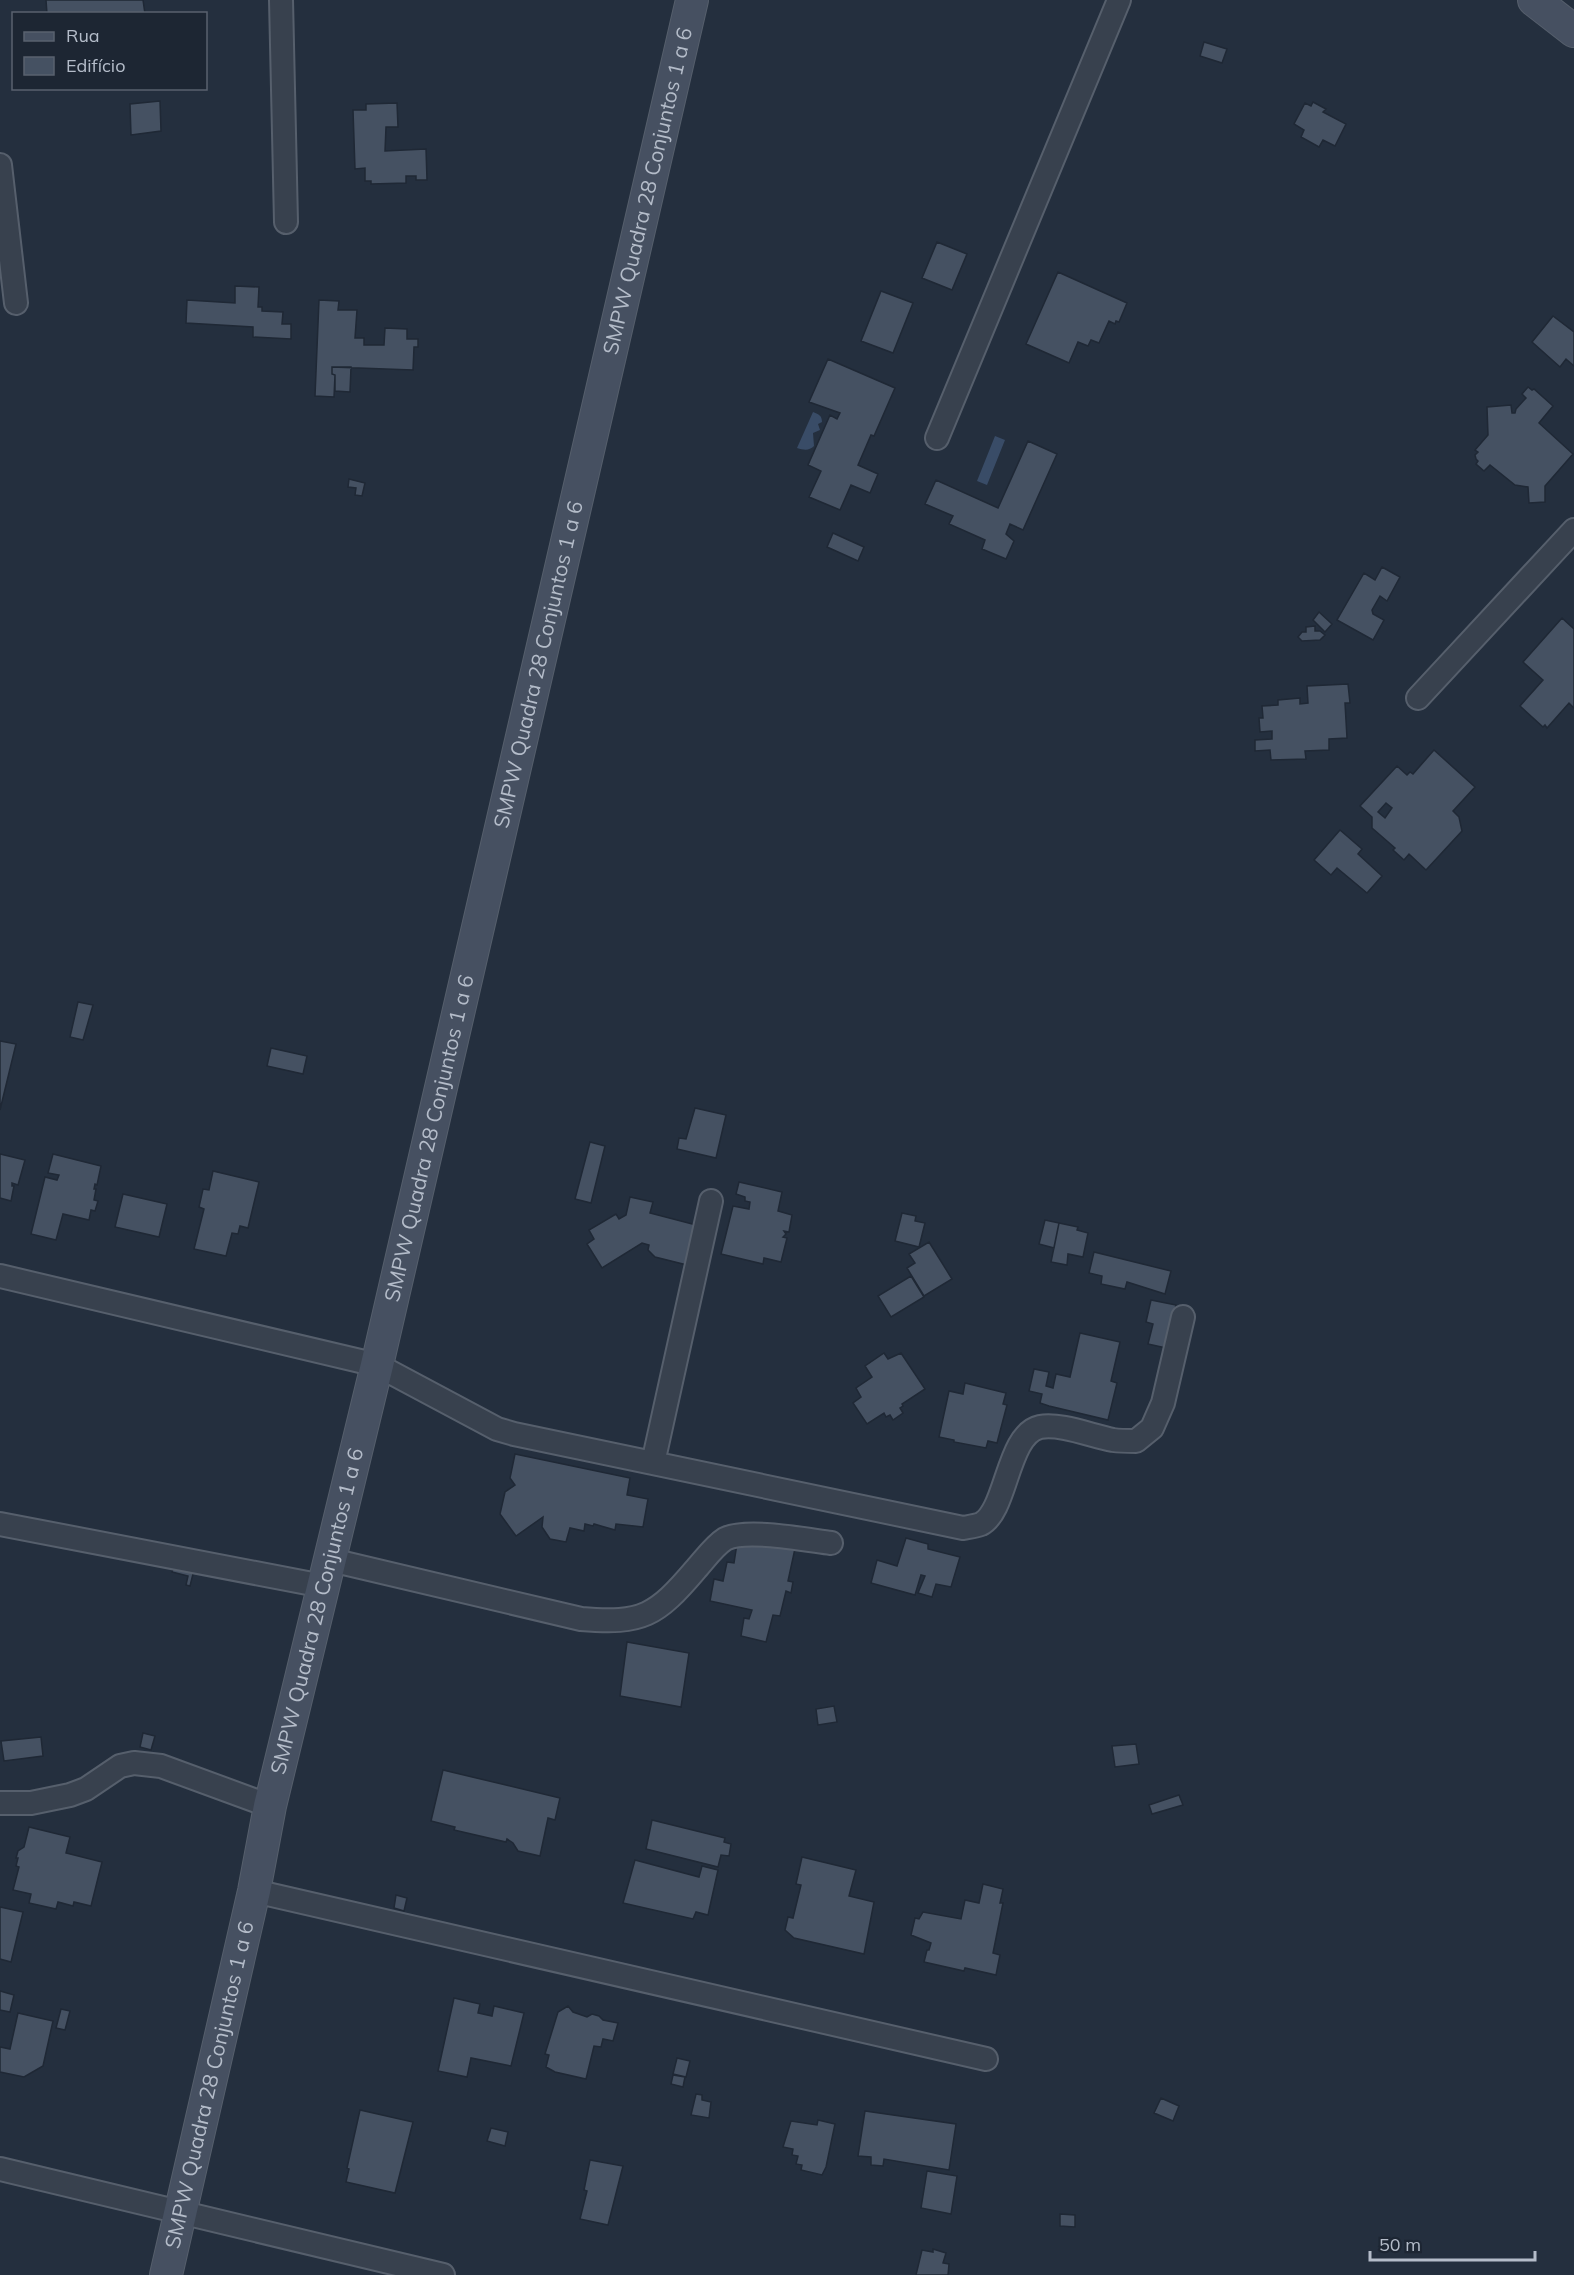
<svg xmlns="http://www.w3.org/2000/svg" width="1574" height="2275" font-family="Mulish,sans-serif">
<rect width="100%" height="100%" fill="#242f3e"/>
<path fill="#394c67" d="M813,412C818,414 822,415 822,422L818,424L820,430L813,433L814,446C809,451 804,450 797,448Z
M995,436L1005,440L987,485L977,481Z"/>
<path fill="#455162" stroke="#1f2835" stroke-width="1.5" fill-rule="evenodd" d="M46,0H143L145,14H47Z
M1204,42L1227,49L1222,63L1200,56Z
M160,101L161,131L131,135L130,104Z
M1313,102L1326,109L1323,112L1346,124L1335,146L1323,140L1319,147L1301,137L1304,130L1294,124L1305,103L1311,106Z
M397,103L398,127H386L385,151L426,149L427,180H416V176H406V183L371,184V181H365V168L355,169L353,110H366V104Z
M937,242L967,254L952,290L922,278Z
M1058,272L1127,303L1119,322L1116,321L1115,324L1109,321L1099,343L1091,340L1088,346L1078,342L1069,363L1026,344Z
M235,286L259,287L258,307H262V311L283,312L282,324H291V339L253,337V327L186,323L187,300L235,303Z
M881,291L913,303L893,353L861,341Z
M319,300L339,301L338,310H357L355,338H364V345H384L385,328L407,329V339H418V347H414L413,370L332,367V374L335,375L334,397L315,396Z
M1553,316L1574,332V366L1566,359L1560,367L1532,342Z
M828,359L895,388L874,436L871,435L858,465L878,474L870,493L851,485L840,510L809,497L821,471L808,465L830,415L837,419L840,413L809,402Z
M332,367H351L350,392L335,391V375L332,374Z
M1528,387L1532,390L1534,389L1553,406L1539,423L1573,454L1545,486V502L1529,503L1528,487L1515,485L1490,465L1484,471L1476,464L1478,461L1476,459L1475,455L1478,452L1475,450L1488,435L1487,407L1511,405L1512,413H1515L1516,409L1526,398L1522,394Z
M1028,441L1057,454L1023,530L1010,524L1006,534L1014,541L1006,559L982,549L985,540L949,524L953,516L925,504L936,480L998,508Z
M349,479L365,483L362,496L355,495L356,488L348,487Z
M833,533L864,547L858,561L827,547Z
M1382,567L1400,577L1387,601L1380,596L1372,610L1373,614L1384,620L1373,640L1337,620L1364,573L1375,580Z
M1319,612L1332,624L1325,632L1313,620Z
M1562,618L1574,629V708L1569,703L1547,728L1545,725L1543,727L1520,706L1543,680L1523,662Z
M1315,626V631H1320L1325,635L1320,640L1302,641L1298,637L1302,632H1306V627Z
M1348,684L1350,703H1345L1347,738L1329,739V750L1305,751L1306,759L1271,760L1270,750L1255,751V740L1272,739V731L1260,732L1259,718H1263L1262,706L1278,705V700L1300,698V704L1308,703L1307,686Z
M1434,750L1475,787L1453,811L1459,817L1462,831L1426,870L1409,854L1404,860L1393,850L1395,848L1372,828V817L1360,806L1397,766L1407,775L1410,772L1413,774ZM1386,803L1392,808L1385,818L1378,812Z
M1340,830L1362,849L1358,854L1382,876L1367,893L1337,868L1331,875L1314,860Z
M78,1002L93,1005L83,1040L70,1037Z
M0,1041L16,1044L0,1110Z
M271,1048L307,1056L303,1074L267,1066Z
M695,1108L726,1115L716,1158L677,1149L679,1138L686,1139Z
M590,1142L605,1146L591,1203L575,1199Z
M0,1154L25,1160L18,1185L12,1183V1186H14L11,1201L0,1198Z
M53,1154L101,1166L97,1185L95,1184L94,1189H96L94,1200L98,1201L95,1211L91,1210L89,1220L63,1214L56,1240L31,1234L45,1177L57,1180L59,1175L48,1173Z
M213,1171L259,1182L248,1228L240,1226L238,1234L232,1233L226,1256L194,1249L204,1209L199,1207L203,1189L209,1190Z
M739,1182L782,1192L778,1211L792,1215L789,1232L784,1231L786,1234L783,1237L787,1238L781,1262L764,1258L763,1264L721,1254L733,1206L749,1209L750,1202L745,1201V1197L736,1194Z
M123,1194L167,1204L159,1237L115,1227Z
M630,1197L653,1202L650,1213L700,1226L691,1266L655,1257L648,1250L649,1245L642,1243L602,1268L587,1244L594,1239L589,1230L616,1214L619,1219L626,1215Z
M902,1213L916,1216L915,1221L925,1223L919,1247L895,1241Z
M1045,1220L1059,1223L1054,1248L1039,1244Z
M1059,1223L1078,1227L1077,1230L1088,1233L1083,1257L1068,1254L1067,1265L1051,1262Z
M929,1242L952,1279L924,1296L907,1268L915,1263L909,1254Z
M1094,1252L1171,1271L1165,1294L1127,1282L1125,1289L1101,1284L1102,1276L1089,1273Z
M911,1276L924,1297L891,1317L878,1296Z
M1151,1300L1176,1305L1166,1348L1148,1344L1153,1324L1146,1322Z
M1080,1333L1120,1342L1111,1381L1117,1383L1108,1420L1049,1406L1040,1403L1042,1394L1029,1391L1034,1369L1049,1372L1046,1386L1053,1388L1056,1374L1070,1377Z
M884,1353L888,1359L901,1353L925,1389L902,1404L903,1406L900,1408L903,1413L893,1420L890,1415L886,1417L884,1413L867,1424L853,1403L861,1397L856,1388L872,1377L865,1366Z
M965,1383L1006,1393L1003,1404L1007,1405L997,1443L988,1441L986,1448L954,1442V1440L939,1437L949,1391L963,1394Z
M515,1454L630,1478L627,1495L648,1499L643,1527L616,1524L615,1530L594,1524L593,1526L585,1524L584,1531L570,1528L566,1542L550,1539L542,1527L543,1517L516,1536L500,1514L505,1492L515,1485L510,1478Z
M739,1531L796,1544L788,1581L793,1582L791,1593L786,1591L780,1616L773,1615L766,1642L741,1636L744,1618L749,1619L752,1610L710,1601L714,1579L723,1581L727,1562L734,1563Z
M906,1538L928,1544V1549L960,1557L951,1587L936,1584L932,1597L918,1593L925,1576L921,1575L915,1595L871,1583L877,1560L897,1566Z
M176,1556L197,1558L190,1586L186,1585L188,1576L172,1572Z
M627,1642L689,1653L681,1707L620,1696Z
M834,1706L837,1722L818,1725L816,1709Z
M143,1733L155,1736L151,1750L140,1747Z
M41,1737L43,1756L4,1761L1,1741Z
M1136,1744L1139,1764L1115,1767L1112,1746Z
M443,1770L560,1798L555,1820L548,1818L540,1856L518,1851L513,1843L507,1839L506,1842L454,1830L455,1827L431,1821Z
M1179,1795L1183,1805L1152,1814L1149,1805Z
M652,1820L725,1838L724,1842L731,1844L729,1856L721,1855L718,1867L646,1849Z
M29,1827L70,1837L66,1853L102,1862L91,1906L74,1902L73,1906L58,1902L56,1909L29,1903L31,1894L13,1890L19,1867L16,1866L18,1858H16L18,1851L24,1847Z
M802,1857L856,1870L849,1896L874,1902L864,1954L794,1938L785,1930L788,1917L793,1918L801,1885L796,1884Z
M635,1860L699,1877L702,1866L718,1870L708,1915L696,1912L693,1919L623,1903Z
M983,1884L1003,1889L1000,1903H1003L993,1953L1000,1955L996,1975L965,1968L964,1971L924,1962L927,1950H929L931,1943L911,1935L915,1918L919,1919L923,1912L961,1919L965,1900L979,1903Z
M396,1895L407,1898L404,1911L394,1908Z
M0,1907L23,1912L11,1962L0,1959Z
M0,1991L14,1995L10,2012L0,2010Z
M454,1998L480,2004L478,2013L492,2016L494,2006L524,2013L511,2066L471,2058L467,2077L438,2071Z
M568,2006L573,2012L587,2017L592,2014L599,2016L603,2020L618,2023L613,2041L603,2039L601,2047L594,2046L586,2079L555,2072L546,2067L549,2055L545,2054L558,2012Z
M61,2009L70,2011L65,2030L56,2028Z
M18,2013L53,2021L43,2066L24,2077L0,2072V2047L10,2049Z
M677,2058L690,2061L686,2077L673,2074Z
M673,2075L685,2077L683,2087L671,2084Z
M696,2094L702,2095V2100L711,2102L709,2118L691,2115Z
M1161,2098L1179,2106L1173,2121L1154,2113Z
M360,2110L413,2122L395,2193L346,2182L349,2169L347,2168Z
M865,2111L956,2124L949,2170L884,2159L883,2166L871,2165V2157L858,2156Z
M818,2120L835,2124L826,2167L822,2175L801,2170L802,2165L796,2164L798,2156L792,2155L793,2149L783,2147L791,2121L817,2125Z
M491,2128L508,2132L505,2146L487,2141Z
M590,2160L623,2166L608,2225L580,2219L587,2191L584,2190Z
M927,2171L957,2176L951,2214L921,2208Z
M1060,2214L1075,2215V2227L1060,2226Z
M933,2249L946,2253L943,2263L949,2264L948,2275H916L922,2250L933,2252Z"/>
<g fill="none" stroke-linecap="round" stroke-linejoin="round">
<defs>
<path id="street" d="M281,0L286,222
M0,165L16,303
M937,438L1119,0
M1418,698L1574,530
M0,1276L377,1365L497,1429L514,1434L963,1528C968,1527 976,1526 981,1524C1007,1511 1007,1434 1040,1427C1060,1423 1092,1436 1113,1440C1120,1441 1128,1441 1136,1441L1152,1428L1163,1403L1183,1317
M653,1463L711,1201
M0,1524L323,1586
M331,1560L581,1619C643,1624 656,1616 696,1569C705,1559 714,1546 725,1539C746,1528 807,1540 831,1543
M0,1803H31L70,1795L86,1789L120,1766L134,1763L161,1766L270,1806
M254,1891L986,2059
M0,2169L443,2275"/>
<g id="secondary">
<path d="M1534,0L1574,31"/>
<path id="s1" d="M166,2275L254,1891L270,1806L377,1365L692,0"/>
</g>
</defs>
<use href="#street" stroke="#565f6c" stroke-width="26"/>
<use href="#secondary" stroke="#565f6c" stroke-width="34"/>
<use href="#street" stroke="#38414e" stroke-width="22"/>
<use href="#secondary" stroke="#465061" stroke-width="32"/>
</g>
<g text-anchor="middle" stroke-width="4.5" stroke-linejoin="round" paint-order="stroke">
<g font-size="21" fill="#b4bcc9" stroke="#1d2633">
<text dy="7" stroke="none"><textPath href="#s1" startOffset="2139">SMPW Quadra 28 Conjuntos 1 a 6</textPath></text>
<text dy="7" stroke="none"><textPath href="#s1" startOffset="1653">SMPW Quadra 28 Conjuntos 1 a 6</textPath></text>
<text dy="7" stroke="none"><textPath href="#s1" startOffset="1167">SMPW Quadra 28 Conjuntos 1 a 6</textPath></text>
<text dy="7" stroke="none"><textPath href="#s1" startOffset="681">SMPW Quadra 28 Conjuntos 1 a 6</textPath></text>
<text dy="7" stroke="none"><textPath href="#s1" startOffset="195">SMPW Quadra 28 Conjuntos 1 a 6</textPath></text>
</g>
</g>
<rect x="12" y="12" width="195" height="78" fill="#1d2633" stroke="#59626f" stroke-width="1.5"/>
<rect x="24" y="32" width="30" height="9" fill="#465061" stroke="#59626f" stroke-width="1.5"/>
<text x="66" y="42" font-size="18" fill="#b4bcc9">Rua</text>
<rect x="24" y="57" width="30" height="18" fill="#455162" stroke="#59626f" stroke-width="1.5"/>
<text x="66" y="72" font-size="18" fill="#b4bcc9">Edifício</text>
<path d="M1370 2251v9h165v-9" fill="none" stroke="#b4bcc9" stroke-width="3"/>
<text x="1379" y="2251" font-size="18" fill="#b4bcc9" stroke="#1d2633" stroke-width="4.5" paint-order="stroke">50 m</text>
</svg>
